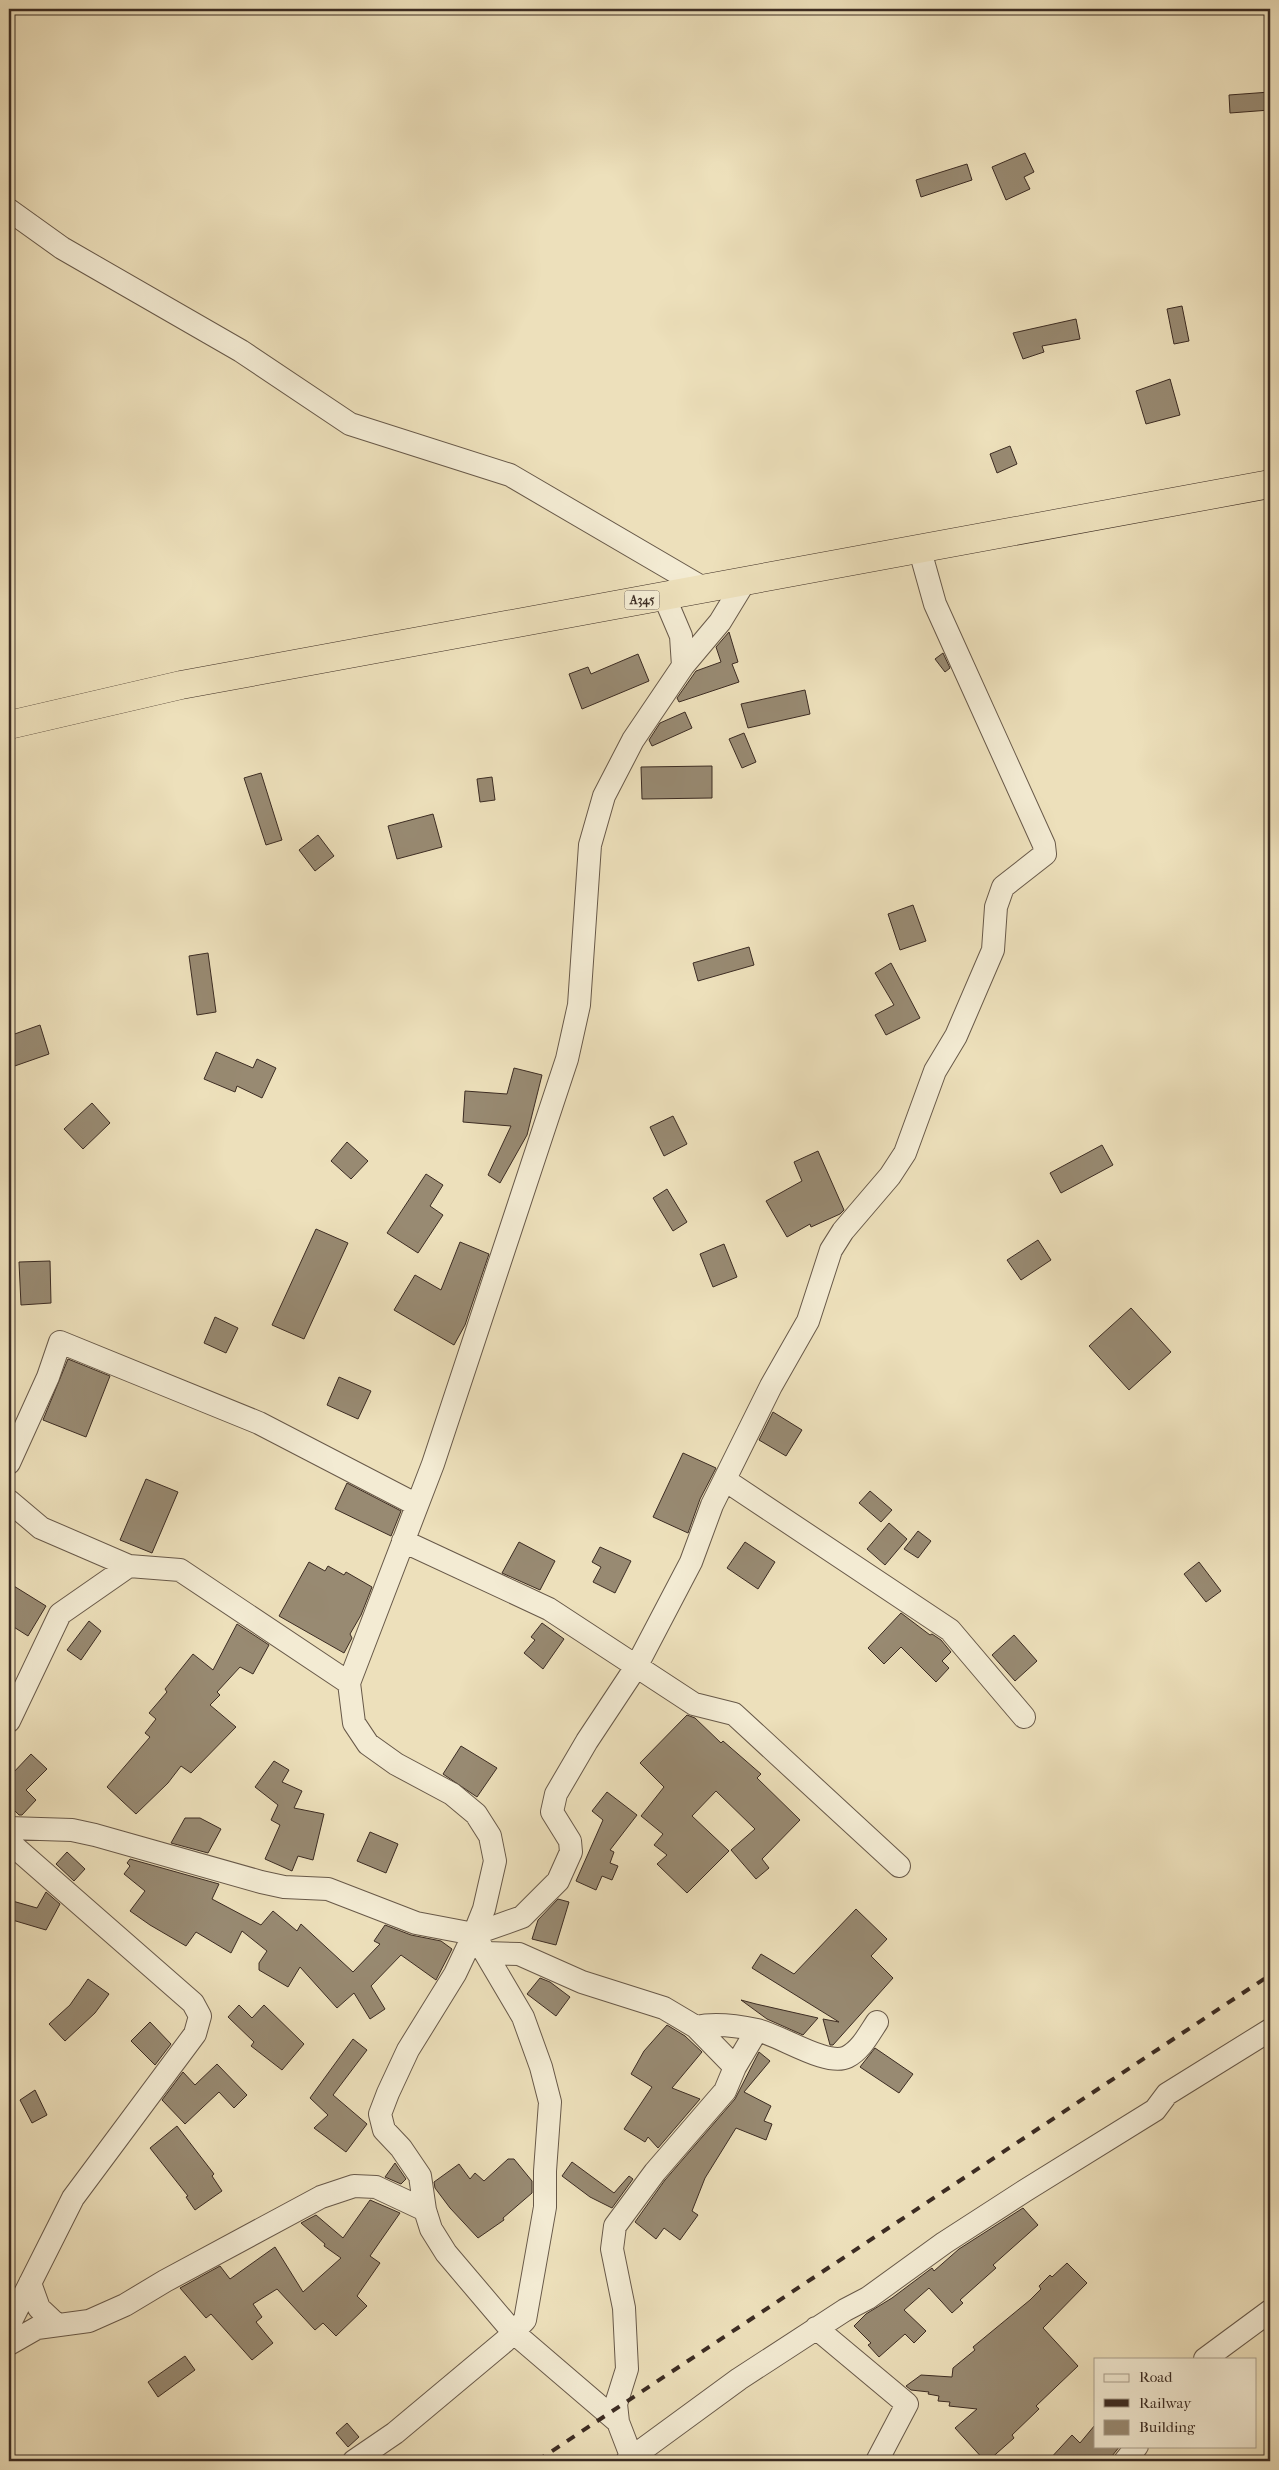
<svg xmlns="http://www.w3.org/2000/svg" width="1279" height="2470" font-family="'IM FELL French Canon',serif">
<rect width="100%" height="100%" fill="#ede0bb"/>
<filter id="stains"><feTurbulence type="fractalNoise" baseFrequency=".004" numOctaves="4"/><feColorMatrix values="0 0 0 0 .2 0 0 0 0 .09 0 0 0 0 .02 0 0 0 .5 -.17"/></filter>
<radialGradient id="worn" r=".72"><stop offset=".6" stop-color="#630" stop-opacity="0"/><stop offset="1" stop-color="#630" stop-opacity=".3"/></radialGradient>
<path fill="#988a72" stroke="#3c2c23" d="M1270,92V110L1230,113L1229,95Z
M1025,153L1034,172L1024,177L1030,189L1006,200L992,167Z
M967,164L972,180L921,197L916,180Z
M1182,306L1189,341L1174,344L1167,309Z
M1076,319L1080,339L1042,346L1044,352L1023,359L1013,333Z
M1170,379L1180,415L1146,424L1136,391Z
M1010,446L1017,464L997,473L990,454Z
M729,632L738,662L732,664L739,682L679,702L677,698L696,671L721,662L716,647Z
M943,653L950,668L945,672L935,659Z
M638,654L649,681L582,709L569,674L588,667L591,674Z
M805,690L810,714L748,728L741,704Z
M685,712L692,728L652,746L649,740L660,723Z
M744,733L756,762L742,768L729,739Z
M712,766V798L642,799L641,767Z
M261,773L282,840L266,845L244,778Z
M492,777L495,800L480,802L477,779Z
M433,814L442,847L397,859L388,826Z
M318,835L334,856L315,871L299,850Z
M913,905L926,941L900,950L888,914Z
M749,947L754,965L698,981L693,963Z
M208,953L216,1012L197,1015L189,956Z
M891,963L920,1018L886,1035L875,1015L894,1005L875,973Z
M40,1025L49,1054L9,1068V1036Z
M216,1052L253,1068L257,1059L276,1068L262,1098L237,1086L235,1092L204,1079Z
M514,1068L542,1075L527,1135L500,1183L488,1175L511,1126L463,1122L465,1091L507,1094Z
M92,1103L110,1123L83,1149L64,1129Z
M673,1116L687,1144L664,1156L650,1127Z
M347,1142L368,1161L351,1179L331,1161Z
M1102,1145L1113,1165L1061,1193L1050,1173Z
M818,1151L844,1210L840,1214L811,1227L810,1224L787,1237L766,1201L802,1181L794,1162Z
M426,1174L443,1185L430,1206L443,1215L418,1253L387,1233Z
M667,1189L687,1222L673,1231L653,1198Z
M316,1229L348,1243L304,1339L272,1325Z
M1038,1240L1051,1260L1021,1280L1007,1260Z
M460,1242L489,1254L465,1325L454,1345L394,1310L415,1275L441,1290Z
M724,1244L737,1277L713,1287L700,1254Z
M50,1261L51,1303L21,1305L19,1262Z
M1131,1308L1171,1352L1129,1390L1089,1346Z
M215,1317L238,1328L226,1353L204,1343Z
M68,1359L110,1376L86,1437L43,1420Z
M339,1377L371,1391L358,1419L327,1405Z
M773,1412L802,1430L786,1456L759,1440Z
M683,1453L716,1468L700,1499L688,1533L653,1517Z
M146,1479L178,1492L152,1553L120,1540Z
M347,1483L401,1511L391,1536L335,1509Z
M870,1491L892,1510L881,1522L859,1503Z
M889,1523L907,1539L885,1565L867,1549Z
M918,1531L931,1541L918,1558L904,1549Z
M519,1542L555,1561L540,1590L502,1573Z
M745,1542L775,1562L758,1589L727,1568Z
M600,1547L631,1561L615,1593L593,1582L601,1567L592,1562Z
M309,1562L325,1571L328,1566L344,1575L346,1572L372,1587L361,1615L350,1634L352,1638L344,1653L279,1616Z
M1199,1562L1221,1591L1206,1602L1184,1574Z
M9,1583L46,1606L28,1636L9,1624Z
M901,1613L930,1635L932,1634L941,1640L951,1652L942,1661L949,1668L936,1682L901,1647L884,1664L868,1648Z
M89,1621L101,1631L81,1660L67,1650Z
M542,1623L564,1639L543,1669L524,1653L535,1640L531,1637Z
M237,1624L269,1645L253,1674L240,1667L217,1692L220,1695L210,1705L236,1727L191,1773L181,1766L168,1783L136,1814L107,1787L150,1737L145,1733L156,1719L149,1713L167,1692L165,1689L193,1654L213,1670Z
M1014,1635L1037,1661L1015,1681L992,1655Z
M687,1715L695,1718L721,1743L723,1741L761,1774L757,1778L800,1820L762,1859L769,1868L756,1879L731,1850L755,1829L716,1791L692,1816L729,1851L687,1893L657,1864L667,1855L654,1845L663,1834L641,1816L664,1787L640,1763Z
M461,1746L497,1768L477,1797L443,1774Z
M31,1754L47,1769L26,1790L36,1800L22,1815H19L10,1806L9,1808V1773L11,1775Z
M274,1761L289,1770L282,1782L302,1791L294,1808L324,1814L313,1860L298,1856L292,1871L265,1859L280,1825L271,1820L278,1805L255,1787Z
M607,1792L637,1815L610,1850L614,1852L610,1863L618,1866L612,1880L602,1876L596,1890L576,1881L603,1820L592,1811Z
M185,1818H200L221,1829L208,1853L171,1843Z
M370,1832L398,1844L386,1873L357,1861Z
M67,1852L85,1869L74,1881L56,1864Z
M130,1859L219,1884L212,1899L261,1925L273,1911L297,1931L301,1924L353,1972L380,1944L374,1941L385,1925L411,1935L441,1941L452,1949L436,1980L401,1955L371,1986L385,2009L370,2019L354,1993L337,2008L300,1967L288,1987L259,1970V1963L267,1951L242,1931L231,1953L196,1932L186,1946L150,1925L130,1911L145,1891L124,1874L130,1866L127,1863Z
M46,1892L60,1904L46,1930L9,1919V1900L37,1908Z
M558,1899L569,1902L556,1945L532,1939L538,1920Z
M856,1909L887,1939L871,1956L893,1978L833,2045H830L823,2019L839,2022L752,1968L761,1954L794,1974Z
M540,1978L550,1982L570,1997L556,2016L527,1994Z
M88,1979L109,1994L95,2013L65,2041L49,2024L70,2005Z
M741,2000L756,2004L818,2018L803,2035L767,2019Z
M239,2005L252,2018L264,2005L304,2044L282,2070L251,2046L254,2042L228,2017Z
M150,2022L171,2044L155,2065L131,2041Z
M667,2025L685,2036L702,2052L672,2088L700,2099L658,2148L648,2137L645,2142L624,2129L652,2087L631,2074L644,2051Z
M353,2039L367,2050L333,2095L367,2124L346,2152L314,2128L328,2115L310,2098Z
M875,2048L913,2074L899,2093L860,2067Z
M759,2052L770,2061L744,2092L771,2106L764,2121L772,2124L766,2140L736,2128L705,2178L692,2211L698,2215L680,2240L664,2228L656,2239L635,2222L665,2180L735,2099Z
M217,2064L247,2095L234,2108L219,2092L185,2124L162,2100L183,2072L195,2085Z
M35,2090L47,2115L32,2123L20,2100Z
M177,2126L214,2174L212,2176L222,2191L195,2210L186,2197L188,2196L150,2148Z
M508,2159H514L532,2181V2193L503,2218L504,2220L478,2238L450,2208L435,2188L434,2182L459,2164L470,2179L475,2173L484,2181Z
M572,2162L614,2193L629,2176L633,2179L612,2208L590,2197L562,2176Z
M395,2163L406,2179L401,2184L385,2177Z
M370,2200L400,2213L370,2256L380,2263L357,2296L367,2306L336,2336L323,2323L315,2330L277,2289L253,2304L262,2317L256,2322L273,2343L252,2360L211,2314L206,2318L180,2288L220,2266L230,2279L275,2247L303,2292L341,2258L324,2246L325,2244L301,2223L316,2215L343,2238Z
M1023,2208L1038,2225L993,2265L996,2268L960,2300L963,2303L952,2313L929,2288L904,2310L926,2331L914,2343L905,2334L879,2357L868,2345L871,2343L854,2326L866,2314L892,2298L932,2268L934,2271L959,2249Z
M1067,2263L1087,2283L1043,2328L1078,2366L1036,2406L1039,2409L1012,2435L1014,2438L988,2461H985L955,2428L977,2409L949,2406L950,2402L938,2401L939,2396L928,2394L929,2392L911,2390L906,2386L921,2375L952,2377L953,2368L975,2350L973,2347L1030,2300L1041,2289L1039,2286L1050,2275L1052,2277Z
M185,2356L195,2370L158,2397L148,2382Z
M347,2423L359,2437L348,2447L336,2433Z
M1095,2425V2446H1120L1108,2461H1048L1072,2435L1080,2443Z"/>
<g fill="none" stroke-linecap="round" stroke-linejoin="round">
<defs>
<path id="minor" d="M9,210L62,248L241,351L350,424L510,475L705,589
M664,596L681,636L683,666
M9,1463L48,1377L60,1342L259,1423L417,1505
M725,1480L950,1630L1024,1717
M9,1501L41,1528L129,1566L180,1570L349,1683
M403,1541L549,1609L694,1704L734,1714L899,1866
M9,1721L60,1614L129,1566
M9,1828L72,1830L95,1835L261,1882L284,1887L328,1889L416,1923L474,1934L522,1917L558,1881L571,1852L570,1841L552,1812L556,1794L587,1741L636,1667L691,1562L712,1505L771,1386L808,1321L831,1250L843,1231L890,1176L905,1153L935,1071L956,1036L993,950L996,907L1003,887L1045,854L1044,845L935,604L919,547
M9,1842L193,2003L200,2016L195,2034L73,2198L9,2325
M474,1934L455,1974L408,2050L388,2093L380,2114L384,2130L401,2148L420,2176L425,2210L431,2229L446,2253L513,2332L618,2422
M486,1953L519,1954L582,1982L664,2008L696,2027L735,2067
M696,2027C715,2023 738,2026 757,2030C780,2035 827,2067 847,2057C861,2050 869,2034 877,2022
M30,2283L39,2308L56,2324
M816,2328L907,2404L877,2461
M9,2344L37,2328L89,2321L125,2305L165,2281L321,2197L354,2186L376,2187L425,2210
M1205,2359L1270,2311
M354,2461L395,2433L505,2341L525,2320L545,2207V2171L550,2102L541,2067L523,2017L474,1934L484,1909L495,1861L490,1836L476,1814L452,1794L396,1764L368,1744L354,1723L349,1683L433,1464L567,1059L579,1005L590,845L604,796L633,740L683,666L720,622L745,581
M627,2461L739,2379L845,2310L868,2298L944,2243L1026,2190L1155,2110L1167,2094L1270,2030
M633,2461L618,2422L616,2404L627,2369L624,2308L612,2249L615,2226L655,2172L725,2091L735,2067L757,2030
M1125,2461L1137,2446"/>
<path id="highway" d="M9,725L181,685L1270,484"/>
</defs>
<use href="#minor" stroke="#685949" stroke-width="24"/>
<use href="#highway" stroke="#3c2c23" stroke-width="29"/>
<use href="#minor" stroke="#f3ebd3" stroke-width="22"/>
<use href="#highway" stroke="#ede0bb" stroke-width="28"/>
<path stroke="#3c2c23" stroke-width="4" stroke-dasharray="9 9" stroke-linecap="butt" d="M537,2461L1270,1975"/>
</g>
<g text-anchor="middle" stroke-width="4.5" stroke-linejoin="round" paint-order="stroke">
<rect fill="#f3ebd3" stroke="#736558" stroke-width="1" x="624.5" y="590.5" width="35" height="19" rx="4"/>
<g font-size="12" font-weight="bold" fill="#3c2c23">
<text x="642" y="604">A345</text>
</g>
</g>
<rect width="1279" height="2470" fill="none" stroke="#ede0bb" stroke-width="30"/>
<rect x="10" y="10" width="1259" height="2450" fill="none" stroke="#3c2c23" stroke-width="2.5"/>
<rect x="15" y="15" width="1249" height="2440" fill="none" stroke="#3c2c23"/>
<rect x="1094" y="2358" width="162" height="90" fill="#f3ebd3" stroke="#aa9f8d"/>
<rect x="1104" y="2374" width="25" height="8" fill="#f3ebd3" stroke="#aa9f8d"/>
<text x="1139" y="2382" font-size="15" fill="#3c2c23">Road</text>
<rect x="1104" y="2399" width="25" height="8" fill="#3c2c23" stroke="#aa9f8d"/>
<text x="1139" y="2408" font-size="15" fill="#3c2c23">Railway</text>
<rect x="1104" y="2420" width="25" height="15" fill="#988a72" stroke="#aa9f8d"/>
<text x="1139" y="2432" font-size="15" fill="#3c2c23">Building</text>
<rect width="100%" height="100%" filter="url(#stains)"/>
<rect width="100%" height="100%" fill="url(#worn)"/>
</svg>
